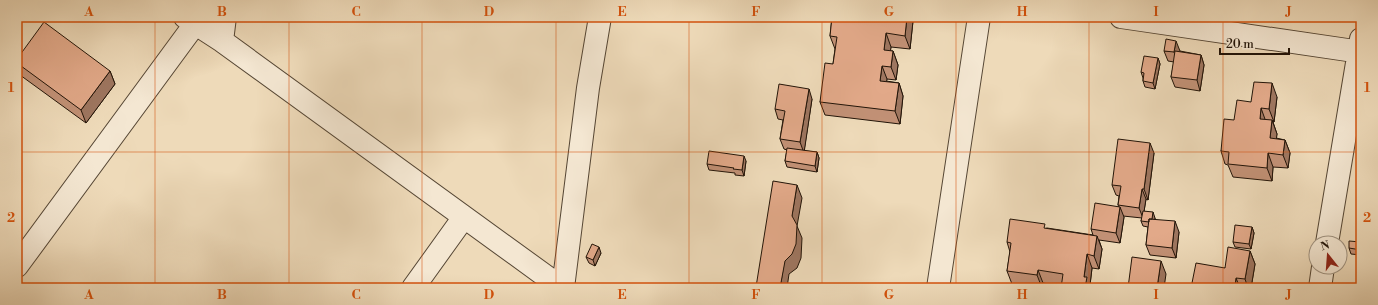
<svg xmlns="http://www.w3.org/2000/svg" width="1378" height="305" font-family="'Libre Bodoni',serif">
<rect width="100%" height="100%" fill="#eedab9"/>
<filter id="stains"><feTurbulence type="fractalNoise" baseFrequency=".005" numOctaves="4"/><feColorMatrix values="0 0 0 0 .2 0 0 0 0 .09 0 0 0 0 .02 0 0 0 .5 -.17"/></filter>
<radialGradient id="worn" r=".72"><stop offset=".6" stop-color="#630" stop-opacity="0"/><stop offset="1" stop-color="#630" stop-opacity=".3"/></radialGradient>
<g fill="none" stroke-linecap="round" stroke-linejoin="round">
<defs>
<path id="street" d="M185,17L222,41L562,288
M1121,17L1361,52
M222,41L225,17
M1327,243L1361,39
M17,266L195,24
M413,288L464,217
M563,288L588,88L600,17
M938,288L979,17
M1320,288L1323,267"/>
</defs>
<use href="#street" stroke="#554634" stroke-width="24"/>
<use href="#street" stroke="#f4e7d2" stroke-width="22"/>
</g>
<path fill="#c29176" stroke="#221408" d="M832,17H912L913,21L910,49L891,47L890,51H893L898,65L896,80L887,79L886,81L899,83L903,96L900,124L825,115L820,102L833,64L835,49L830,36Z
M1164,51H1180L1201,55L1204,65L1200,91L1175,87L1171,77L1174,62L1168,61Z
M1158,58L1160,64L1155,89L1145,87L1143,81V78L1141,72Z
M17,59L110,71L115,84L86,123L20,75L17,66Z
M1277,97L1274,122H1273L1277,134L1276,138L1285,140L1290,153L1288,168L1273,167L1272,181L1233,177L1228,165L1225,164L1221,151L1234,120Z
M812,99L804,151L817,152L819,158L817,172L787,167L785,161L787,150L784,149L780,139L783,120L778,119L775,109Z
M1154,153L1148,200L1146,199L1144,211L1155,218V219L1179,232L1176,258L1150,255L1146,245L1148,227L1143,226L1141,221L1142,218L1123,216L1124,217L1120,243L1099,240L1102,249L1099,269L1092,268L1090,285L1091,288H1061V286L1043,283L1042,288H1037L1012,284L1007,271L1010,252L1007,242L1047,228L1093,235L1091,229L1119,207L1118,205L1119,196L1116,195L1112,185Z
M746,161L744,176L735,175V173L709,170L707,164Z
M1252,227L1254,233L1251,249L1235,247L1233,242Z
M1361,242V255L1351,254L1349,248Z
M1250,251L1255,264L1251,288H1191L1225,268Z
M601,253L595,266L589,263L586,257Z"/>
<path fill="#9e7660" stroke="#221408" d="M907,17H912L913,21L910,49L905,36Z
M886,33L891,47L889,64L884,50Z
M1176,41L1180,51L1178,63L1174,52Z
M893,51L898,65L896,80L891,67Z
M1201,55L1204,65L1200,91L1197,80Z
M1158,58L1160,64L1155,89L1153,83Z
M882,66L887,79L885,94L880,81Z
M110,71L115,84L86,123L81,110Z
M899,83L903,96L900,124L895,111Z
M1272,83L1277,97L1274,122L1269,109Z
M809,89L812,99L804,153L800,142Z
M1261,108L1266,122L1260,119Z
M1272,120L1277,134L1275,151L1270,138Z
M1285,140L1290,153L1288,168L1283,155Z
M1150,143L1154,153L1148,200L1144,189Z
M817,152L819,158L817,172L815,166Z
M1268,153L1273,167L1272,181L1267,168Z
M744,156L746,161L744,176L742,170Z
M797,185L802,198L797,226L802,238L801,258L797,268L789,274L787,288H780Z
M1142,189L1146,199L1143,218L1139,208Z
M1120,207L1124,217L1120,243L1116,233Z
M1153,212L1155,218L1153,228L1151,222Z
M1175,221L1179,232L1176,258L1172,248Z
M1252,227L1254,233L1251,249L1249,244Z
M1097,236L1102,249L1099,269L1094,256Z
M599,247L601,253L595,266L593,260Z
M1250,251L1255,264L1251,288H1248L1245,279Z
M1087,254L1092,268L1090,285L1091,288H1085L1084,277Z
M1161,261L1166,274L1164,288H1157Z
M1038,270L1043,283L1042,288L1037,275Z
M1236,278L1240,288L1235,286Z"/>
<path fill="#e2a989" stroke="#221408" d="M832,17H907L905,36L886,33L884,50L893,51L891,67L882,66L880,81L899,83L895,111L820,102L825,63L833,64L837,37L830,36Z
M44,22L110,71L81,110L17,63V59Z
M1166,39L1176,41L1174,52L1164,51Z
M1175,51L1201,55L1197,80L1171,77Z
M1144,56L1158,58L1153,83L1143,81L1144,73L1141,72Z
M1254,82L1272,83L1269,109L1261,108L1260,119L1272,120L1270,138L1285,140L1283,155L1268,153L1267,168L1228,164L1229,152L1221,151L1224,119L1234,120L1237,100L1251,102Z
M779,84L809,89L800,142L780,139L785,111L775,109Z
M1118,139L1150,143L1144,189H1142L1139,208L1118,205L1121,186L1112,185Z
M787,148L817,152L815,166L785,161Z
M709,151L744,156L742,170L733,169L734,168L707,164Z
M773,181L797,185L792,216L797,225L796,244L792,254L785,261L780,288H764L756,287Z
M1095,203L1120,207L1116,233L1091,229Z
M1143,211L1153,212L1152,219H1149V222L1141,221Z
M1010,219L1045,224L1044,228L1097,236L1094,256L1087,254L1084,277H1087L1085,288H1061L1063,274L1038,270L1037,275L1007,271L1011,243L1007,242Z
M1149,219L1175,221L1172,248L1146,245Z
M1235,225L1252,227L1249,244L1233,242Z
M1349,241L1361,242V250L1349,248Z
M592,244L599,247L593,260L586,257Z
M1228,247L1250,251L1245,279L1236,278L1235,286L1245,288H1191L1196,263L1225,268Z
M1132,257L1161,261L1157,288H1128Z"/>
<path fill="none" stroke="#d4520c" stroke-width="1" stroke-opacity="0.55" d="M155,17V288M289,17V288M422,17V288M556,17V288M689,17V288M822,17V288M956,17V288M1089,17V288M1223,17V288M17,152H1361"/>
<rect width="1378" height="305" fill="none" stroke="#eedab9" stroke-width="44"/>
<g transform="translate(1328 255) rotate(343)"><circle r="19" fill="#f4e7d2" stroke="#a09381"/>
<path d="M0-3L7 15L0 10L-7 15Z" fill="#8f2418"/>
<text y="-6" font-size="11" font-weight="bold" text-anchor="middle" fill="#221408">N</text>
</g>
<path d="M1220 48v6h69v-6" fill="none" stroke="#221408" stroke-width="2"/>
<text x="1226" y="48" font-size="12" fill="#221408" stroke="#f4e7d2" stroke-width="3" paint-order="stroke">20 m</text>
<rect x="22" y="22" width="1334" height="261" fill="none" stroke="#d4520c" stroke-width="1.5"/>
<g font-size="13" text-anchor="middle" font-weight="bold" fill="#d4520c">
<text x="89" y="16">A</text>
<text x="222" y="16">B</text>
<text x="356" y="16">C</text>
<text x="489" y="16">D</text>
<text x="622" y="16">E</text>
<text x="756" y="16">F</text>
<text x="889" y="16">G</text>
<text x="1022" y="16">H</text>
<text x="1156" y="16">I</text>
<text x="1289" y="16">J</text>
<text x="11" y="92">1</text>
<text x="1367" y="92">1</text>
<text x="11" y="222">2</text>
<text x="1367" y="222">2</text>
<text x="89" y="299">A</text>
<text x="222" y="299">B</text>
<text x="356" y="299">C</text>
<text x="489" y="299">D</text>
<text x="622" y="299">E</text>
<text x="756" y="299">F</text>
<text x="889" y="299">G</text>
<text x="1022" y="299">H</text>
<text x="1156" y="299">I</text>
<text x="1289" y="299">J</text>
</g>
<rect width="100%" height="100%" filter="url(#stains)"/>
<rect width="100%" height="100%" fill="url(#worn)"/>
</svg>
